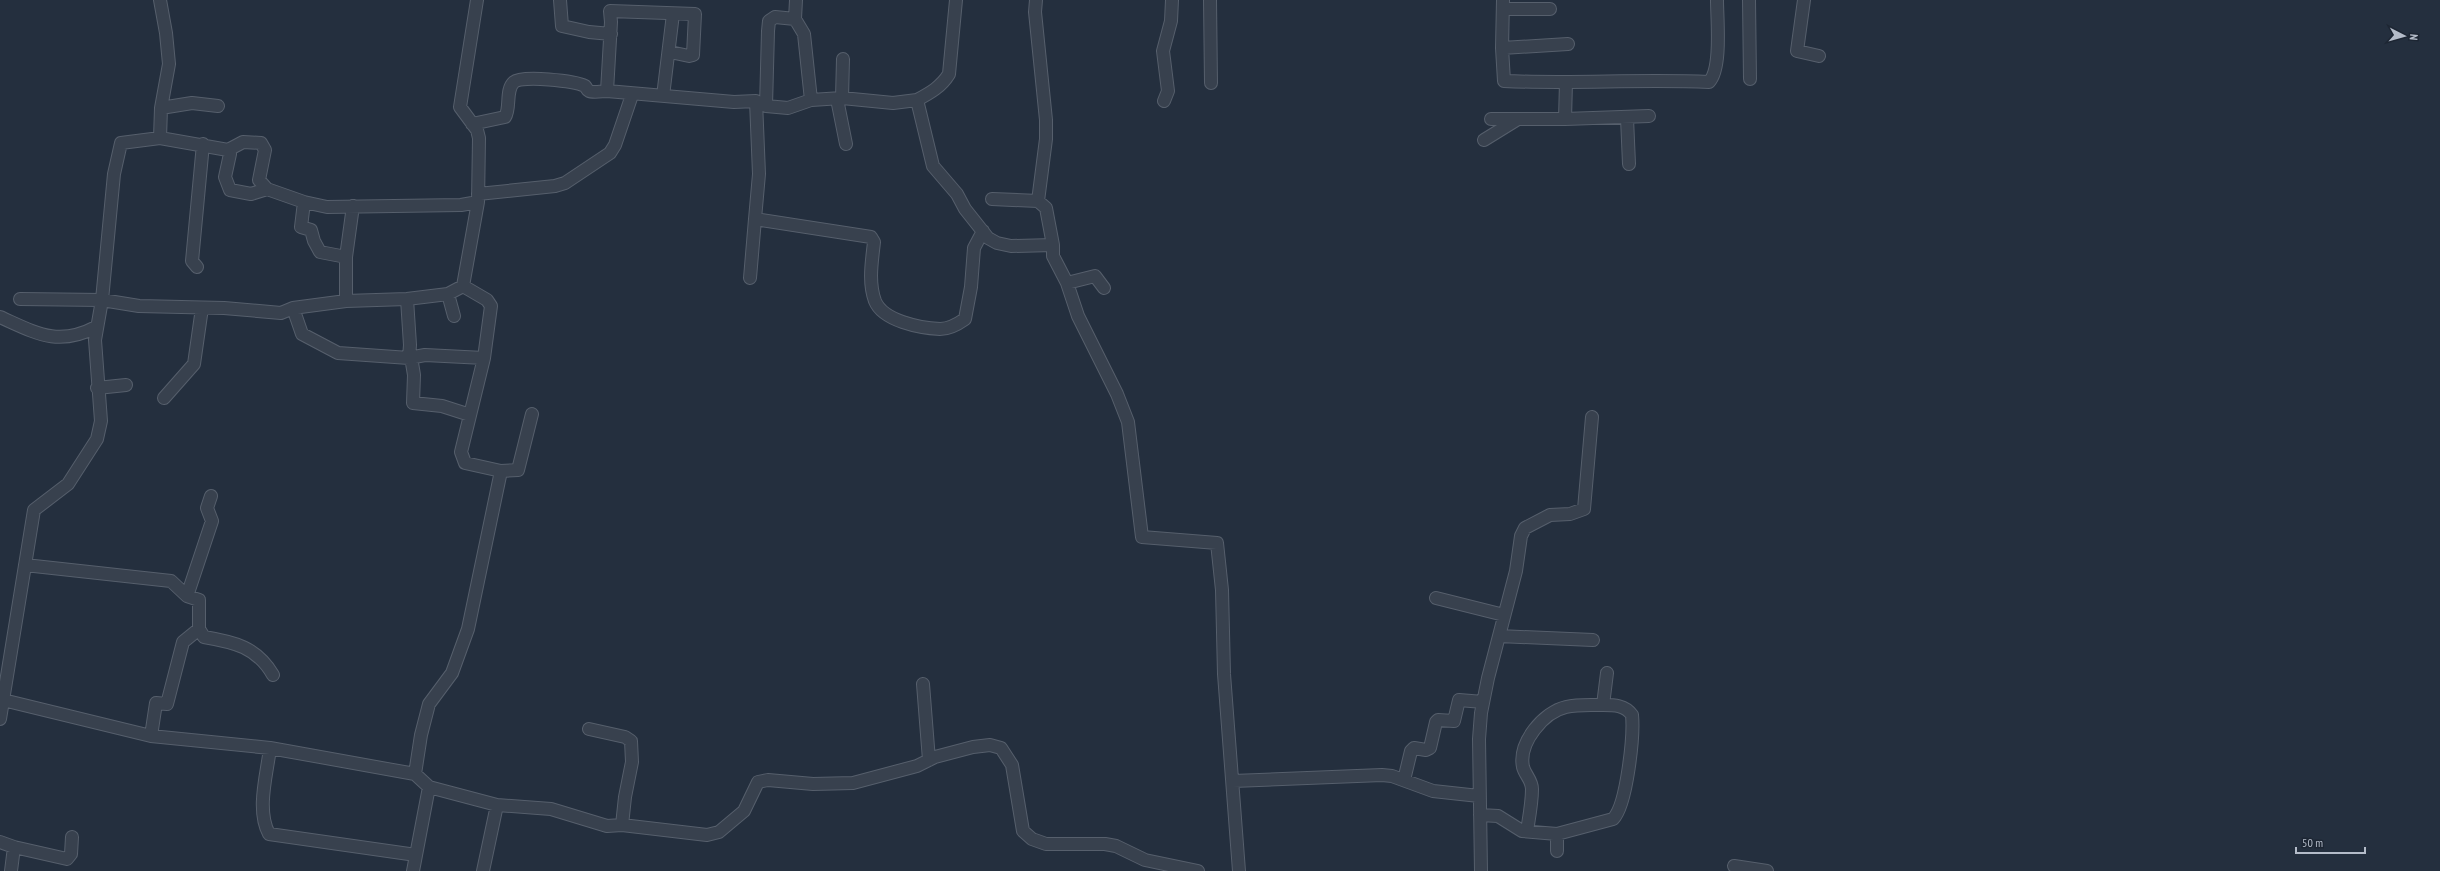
<svg xmlns="http://www.w3.org/2000/svg" width="2440" height="871" font-family="'PT Sans Narrow',sans-serif">
<rect width="100%" height="100%" fill="#242f3e"/>
<g fill="none" stroke-linecap="round" stroke-linejoin="round">
<defs>
<path id="minor" d="M160,0L166,33L169,64L161,108L160,138L121,143L114,174L102,300L139,306L224,308L281,313L293,308L346,301L407,299L448,294L463,286L487,300L491,306L484,358L461,452L465,463L501,471L468,629L452,673L429,704L421,735L415,774
M560,0L562,26L589,32L611,34
M1036,0L1035,12L1046,120V139L1038,201
M1210,0L1211,83
M1503,0L1502,48L1504,81C1573,84 1641,79 1709,82C1722,69 1717,19 1717,0
M1749,0L1750,79
M1804,0L1797,51L1819,56
M1504,9H1550
M795,19L796,0
M1502,48L1568,44
M670,52L689,56L693,55L695,14L610,11L611,22L607,91L734,102L756,101L766,106L788,108L811,100L842,98L893,103L917,100L933,166L957,194L965,209L988,238L997,243L1011,246L1053,245V256L1067,283L1078,316L1117,394L1128,422L1142,537L1217,543L1222,590L1224,674L1239,871
M1566,82L1565,119L1649,116
M663,96L673,14
M842,98L843,59
M837,99L846,144
M917,100C930,93 941,87 949,74L956,0
M756,101L759,174L755,219L871,237L874,242C872,261 868,282 875,301C883,321 920,328 940,329C949,329 958,324 965,319L971,287L974,248L983,231
M1164,101L1168,91L1163,51L1171,21L1172,0
M766,106L768,31L769,21L775,17L795,19L804,34L811,100
M161,108L192,103L218,106
M1627,118L1629,164
M1491,119H1517
M472,124L505,117C511,108 505,90 514,82C522,75 575,81 585,86C586,87 587,90 589,91C593,93 603,91 607,91
M160,138L228,150L243,142L261,143L265,150L259,180L267,189
M1484,140L1518,119H1565
M228,150L230,154L225,177L230,190L251,194L267,189L304,202L327,207L461,205L478,202
M478,194L555,186L565,183L610,153L615,145L632,95
M992,199L1038,201L1046,208L1053,245
M304,202L301,227L311,230L314,241L320,252L346,257V301
M346,257L353,206
M197,267L192,261L203,144
M750,278L755,219
M1067,283L1095,276L1104,288
M463,286L478,202L479,138L477,130L460,107L477,0
M448,294L454,316
M407,299L410,345L409,358L412,363L414,375L413,403L442,406L470,415
M293,308L302,334L338,353L409,358L425,355L484,358
M0,317C36,333 58,347 96,327
M97,388L126,385
M164,398L194,364L202,308
M501,471L518,470L532,414
M211,496L207,508L212,521L187,596L199,600V629L204,637C234,642 257,647 273,675
M25,565L171,581L187,596
M1436,598L1504,615
M1499,636L1593,640
M923,684L929,760
M3,700L151,736L270,748L415,774L429,787L413,871
M0,719L34,510L68,484L97,439L101,421L95,340L102,300L20,299
M589,729L625,737L631,741L632,762L625,797L622,825
M151,736L156,703L167,704L183,642L199,629
M270,748C267,774 256,810 269,834L416,855
M1404,780L1411,751L1414,748L1426,750L1430,748L1436,722L1438,720L1454,721L1459,700L1483,702
M1233,781L1382,775L1392,776L1433,791L1479,796
M429,787L497,805L551,809L607,826L622,825L707,835L719,832L744,811L758,782L768,780L813,784L853,783L917,766L935,757L973,747L990,745L1001,748L1012,765L1023,831L1032,839L1046,844H1105L1116,846L1145,860L1198,871
M1480,815L1498,816L1522,831L1557,834V851
M1527,831C1529,818 1532,803 1532,789C1532,780 1525,775 1523,767C1518,742 1544,712 1566,707C1578,704 1591,705 1603,705
M1557,834L1613,819C1627,805 1634,735 1632,715C1625,705 1614,705 1603,705L1607,673
M0,842L14,847L11,871
M14,847L67,859L71,854L72,837
M1734,866L1767,871
M483,871L497,805
M1481,871L1479,739L1481,713L1488,678L1516,571L1521,536L1525,528L1550,515L1570,514L1584,509L1592,417"/>
</defs>
<use href="#minor" stroke="#565f6c" stroke-width="14"/>
<use href="#minor" stroke="#38414e" stroke-width="12"/>
</g>
<g transform="translate(2404 36) rotate(96)" stroke="#1d2633" stroke-width="3" paint-order="stroke">
<path d="M0-3L7 15L0 10L-7 15Z" fill="#b4bcc9"/>
<text y="-6" font-size="11" font-weight="bold" text-anchor="middle" fill="#b4bcc9">N</text>
</g>
<path d="M2296 847v6h69v-6" fill="none" stroke="#b4bcc9" stroke-width="2"/>
<text x="2302" y="847" font-size="12" fill="#b4bcc9" stroke="#1d2633" stroke-width="3" paint-order="stroke">50 m</text>
</svg>
